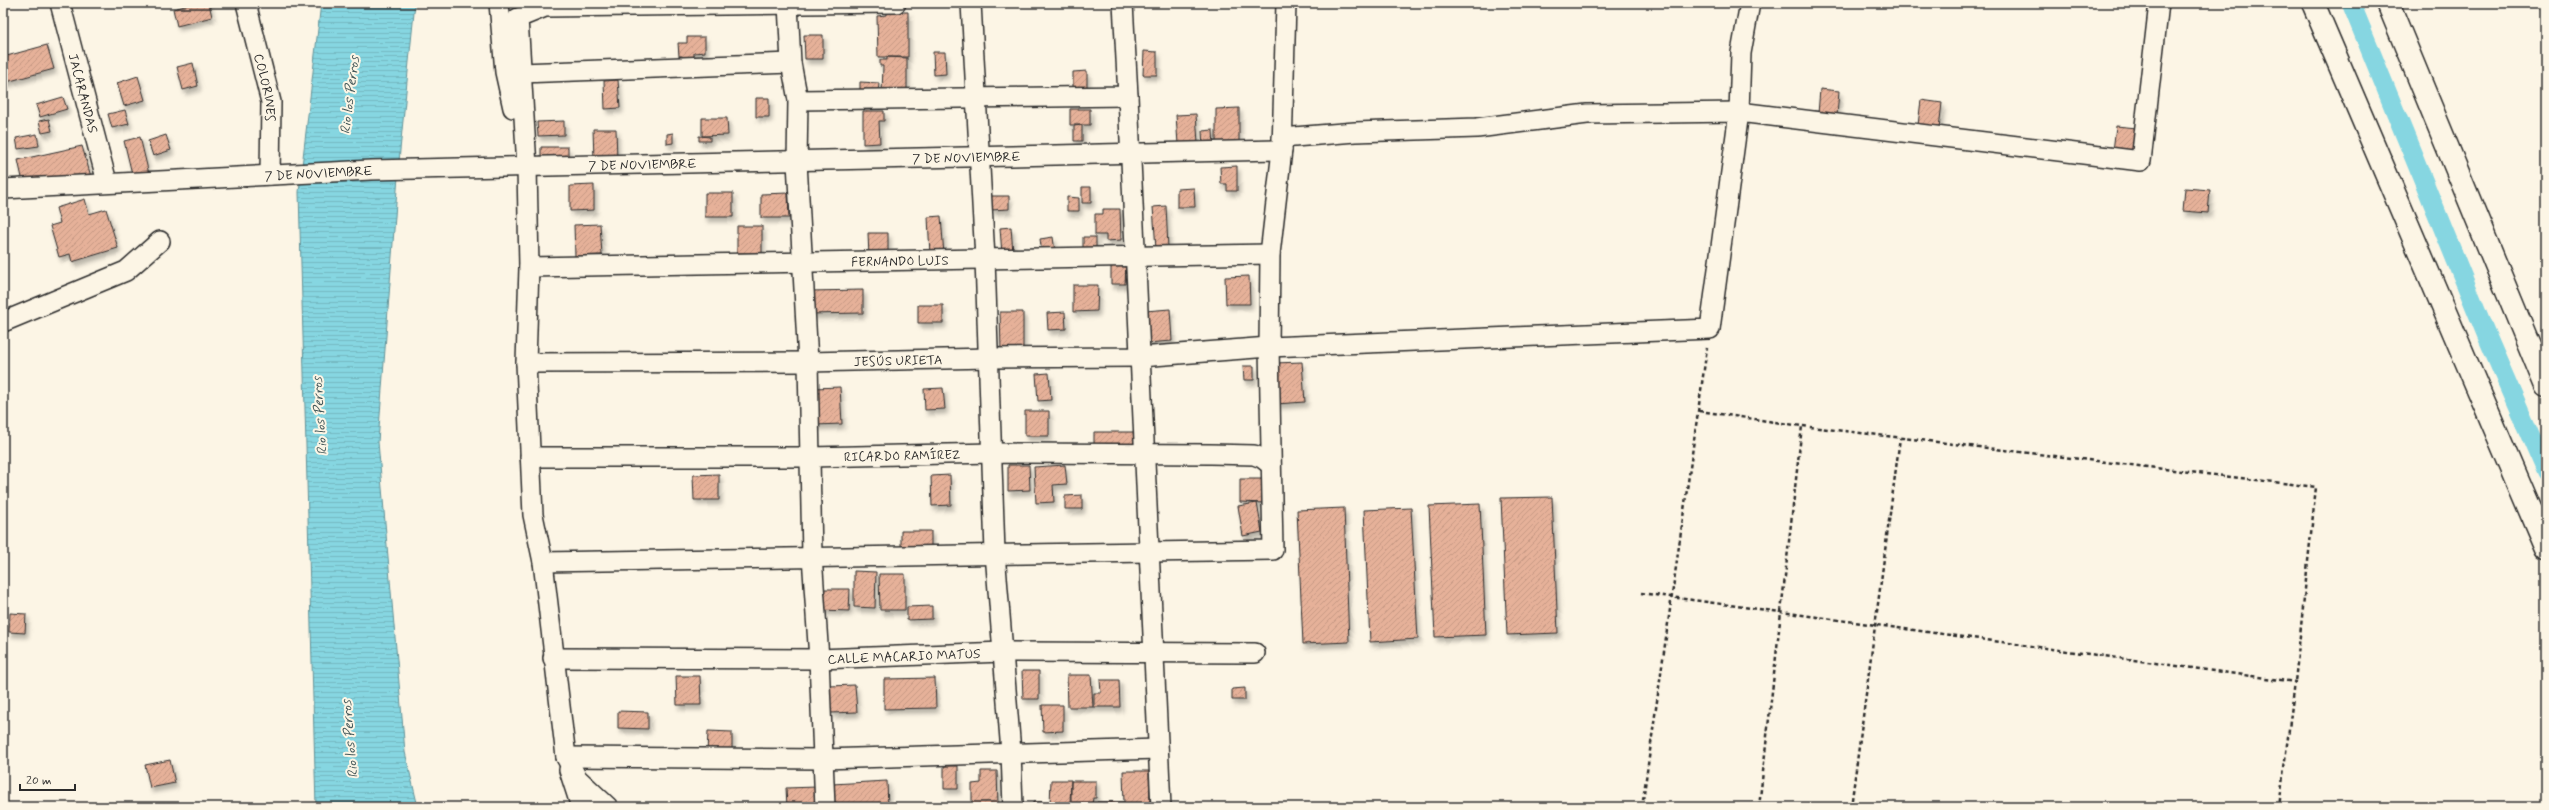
<svg xmlns="http://www.w3.org/2000/svg" width="2549" height="810" font-family="Mynerve,sans-serif">
<defs>
<pattern id="water-rules" width="6" height="5" patternUnits="userSpaceOnUse"><rect width="6" height="5" fill="#86d6e1"/><path d="M0 2.5h6" fill="none" stroke="#74b8c1"/></pattern>
<pattern id="building-hatch" width="6" height="6" patternUnits="userSpaceOnUse"><rect width="6" height="6" fill="#e6b199"/><path d="M-1 1l2-2M0 6l6-6M5 7l2-2" fill="none" stroke="#c59884"/></pattern>
<filter id="shadow"><feDropShadow dx="2.5" dy="4.5" stdDeviation="2" flood-color="#0004"/></filter>
</defs>
<rect width="100%" height="100%" fill="#fcf5e5"/>
<filter id="ink" filterUnits="userSpaceOnUse"><feTurbulence type="fractalNoise" baseFrequency=".025" numOctaves="2"/><feDisplacementMap in="SourceGraphic" scale="8" xChannelSelector="R" yChannelSelector="G"/><feConvolveMatrix kernelMatrix="1 2 1 2 8 2 1 2 1" color-interpolation-filters="sRGB"/></filter>
<g filter="url(#ink)">
<path fill="url(#water-rules)" stroke="#629298" d="M321,3H415L400,150L378,442L405,752L418,807H316L299,192Z"/>
<g fill="none" stroke-linecap="round" stroke-linejoin="round">
<path stroke="#86d6e1" stroke-width="19" d="M2351,3L2486,334L2546,472"/>
</g>
<path fill="url(#building-hatch)" stroke="#2b2b2b" filter="url(#shadow)" d="M197,3H209L212,17L177,26L173,9Z
M886,12H908V57H878L877,16L886,15Z
M804,35H823V59H805Z
M687,37H705V52L694,53V59L682,62V56H679L678,43H687Z
M47,45L54,69L3,83V57Z
M1144,51L1157,52V75H1143Z
M933,52H945L946,74L934,75Z
M887,57L907,58V93L882,94L883,66H880V60H887Z
M193,63L198,86L183,90L177,67Z
M1087,71V93L1073,94V72Z
M138,76L145,100L124,106L117,83Z
M618,80L620,108L605,109L604,81Z
M860,82L879,83L878,96H860Z
M1820,89L1839,91L1837,116L1818,114Z
M63,97L67,109L40,117L36,105Z
M756,98H769V117H756Z
M1921,100L1942,103L1939,128L1918,125Z
M1239,108V145H1216V109Z
M1070,109H1090V125H1070Z
M125,110L129,124L112,128L108,114Z
M863,111H884V121H879L880,143L863,144Z
M1196,114L1198,143L1178,144L1176,115Z
M702,118H727L728,135L702,136Z
M49,119L52,131L42,133L39,121Z
M564,121V135L538,136L537,122Z
M1082,125V141H1074V126Z
M2116,126L2137,128L2134,153L2113,151Z
M593,129H616L617,159L594,160Z
M1213,130L1214,147H1203L1202,131Z
M673,133V143L667,144V134Z
M37,134L39,146L18,149L16,138Z
M166,135L171,150L153,156L148,141Z
M699,136L710,137V141H699Z
M140,137L149,174L133,178L124,141Z
M82,146L92,180L23,182L18,160Z
M541,147H568V158L541,160Z
M1237,166V191H1227V184H1221L1220,167Z
M594,185V210L570,211V186Z
M1082,187H1091V203H1082Z
M1194,188L1195,207H1177V189Z
M2185,188L2210,190L2208,213L2183,211Z
M705,193H733V217H705Z
M788,193L789,218H761V194Z
M990,196H1009V209L991,210Z
M1067,197L1079,198V211H1067Z
M85,199L89,214L106,209L118,248L72,262L70,254L59,257L50,226L60,223L56,208Z
M1166,206L1168,248L1156,249L1153,207Z
M1103,209H1120L1121,240L1106,241V235H1095V214H1103Z
M941,216L944,255H930L928,217Z
M600,224L602,255L575,256L574,225Z
M737,226H762V253H737Z
M1011,227L1013,253L1002,254L1000,228Z
M868,233H888V256L869,257Z
M1053,237L1055,252L1042,253L1040,239Z
M1083,237H1096V251L1083,252Z
M1111,265H1126L1125,284H1111Z
M1249,276L1250,304H1226L1225,277Z
M1073,285H1098L1097,311L1073,312Z
M863,290V313L809,314V291Z
M918,305H943V323H918Z
M1170,309L1172,341L1147,343L1145,311Z
M1000,312H1023V351L1001,352Z
M1065,312L1066,329L1048,330L1047,313Z
M1302,362L1305,402L1276,404L1274,363Z
M1243,366H1254V380H1244Z
M1049,373L1051,400L1038,401L1036,374Z
M840,387L842,424L815,425L814,388Z
M943,388L945,409L925,410L924,389Z
M1025,411H1049V436H1025Z
M1094,432H1134V449L1094,450Z
M1008,465H1029L1030,490L1008,491Z
M1065,465L1067,484L1053,485L1054,502L1036,503L1034,467Z
M719,474V500H694L693,475Z
M950,475L951,505L932,506L931,476Z
M1240,479H1265V503L1240,502Z
M1082,495V509H1065V496Z
M1552,497L1558,633L1507,635L1501,498Z
M1257,503L1262,532L1243,536L1238,506Z
M1480,504L1486,635L1435,637L1429,506Z
M1344,508L1349,642L1303,644L1297,510Z
M1411,508L1418,639L1370,642L1364,510Z
M901,531H931V551L901,550Z
M854,571L876,572L875,608L854,607Z
M879,574H905V610H880Z
M821,589H850L849,611L821,610Z
M932,606V619L907,620V607Z
M10,613L26,614L25,633L9,632Z
M1022,671H1039V699H1023Z
M1067,675H1091L1093,707H1068Z
M676,676H700L701,705H677Z
M935,678L936,708L884,709V679Z
M1100,680H1119L1120,707H1094V693H1101Z
M855,685L857,712L831,713L829,686Z
M1245,688V700H1232V689Z
M1042,705H1063V731L1043,732Z
M618,711L648,712V729L618,728Z
M708,731L732,732V754H707Z
M170,760L175,783L150,788L145,765Z
M944,766H958V789H944Z
M981,771H997L998,806H972V784L981,783Z
M1123,771H1149L1150,803L1124,804Z
M1051,780H1071L1070,804H1050Z
M887,781L888,807H833L832,784Z
M1071,781H1096V798H1093L1092,804H1071Z
M817,787V807H787L786,788Z
M1033,802H1042V807H1033Z
M1097,802H1123V807H1097Z"/>
<g fill="none" stroke-linecap="round" stroke-linejoin="round">
<defs>
<g id="street">
<path id="s1" d="M60,3L107,182"/>
<path id="s2" d="M246,3L271,102L270,175"/>
<path d="M499,3L505,72L513,108"/>
<path d="M971,3L985,259L995,553L1011,752L1013,807"/>
<path d="M788,4L791,63L798,100L797,162L808,362L812,556L819,659L825,807"/>
<path d="M521,73L791,63"/>
<path d="M1128,96L1161,807"/>
<path d="M798,100L1128,96L1123,3"/>
<path d="M1282,138L1355,132L1477,128L1587,114L1739,112L2141,161L2159,3"/>
<path id="s3" d="M3,189L371,170L1282,150"/>
<path id="s4" d="M529,267L1270,254"/>
<path d="M3,322L126,271L160,241"/>
<path id="s5" d="M526,363L808,362L989,358L1140,357L1269,347L1710,329L1739,112L1741,53L1750,3"/>
<path id="s6" d="M530,457H810L993,453L1211,454L1254,455L1262,458L1271,465"/>
<path d="M543,562L1273,550L1269,347L1270,254L1282,150L1286,3"/>
<path id="s7" d="M553,658L819,659L1003,652L1255,653"/>
<path d="M566,757L823,759L1158,749"/>
<path d="M569,770L581,807"/>
<path d="M608,807L577,778L566,757L543,562L533,515L526,363L529,267L527,167L518,18L545,7L896,3"/>
</g>
<path id="secondary" d="M2313,3L2546,548
M2388,3L2546,386"/>
</defs>
<use href="#street" stroke="#2b2b2b" stroke-width="22"/>
<use href="#secondary" stroke="#2b2b2b" stroke-width="25"/>
<path stroke="#2b2b2b" stroke-width="2.5" stroke-dasharray="4 3" stroke-linecap="butt" d="M1699,411L1802,426L2316,487L2295,682
M1641,593L2295,682L2279,807
M1642,807L1707,348
M1759,807L1802,426
M1851,807L1900,438"/>
<use href="#street" stroke="#fcf5e5" stroke-width="19"/>
<use href="#secondary" stroke="#fcf5e5" stroke-width="22"/>
</g>
</g>
<g text-anchor="middle" stroke-width="4" stroke-linejoin="round" paint-order="stroke">
<g font-size="13" fill="#2b2b2b" stroke="#fcf5e5">
<text dy="5" stroke="none"><textPath href="#s2" startOffset="87">COLORINES</textPath></text>
<text dy="5" stroke="none"><textPath href="#s1" startOffset="93">JACARANDAS</textPath></text>
<text dy="5" stroke="none"><textPath href="#s3" startOffset="964">7 DE NOVIEMBRE</textPath></text>
<text dy="5" stroke="none"><textPath href="#s3" startOffset="640">7 DE NOVIEMBRE</textPath></text>
<text dy="5" stroke="none"><textPath href="#s3" startOffset="316">7 DE NOVIEMBRE</textPath></text>
<text dy="5" stroke="none"><textPath href="#s4" startOffset="371">FERNANDO LUIS</textPath></text>
<text dy="5" stroke="none"><textPath href="#s5" startOffset="372">JESÚS URIETA</textPath></text>
<text dy="5" stroke="none"><textPath href="#s6" startOffset="372">RICARDO RAMÍREZ</textPath></text>
<text dy="5" stroke="none"><textPath href="#s7" startOffset="351">CALLE MACARIO MATUS</textPath></text>
</g>
<g font-size="14" font-style="italic" fill="#425658" stroke="#fcf5e5">
<text transform="translate(349 95) rotate(-83)" y="5">Rio los Perros</text>
<text transform="translate(319 416) rotate(-94)" y="5">Rio los Perros</text>
<text transform="translate(349 739) rotate(-95)" y="5">Rio los Perros</text>
</g>
</g>
<rect width="2549" height="810" fill="none" stroke="#fcf5e5" stroke-width="16"/>
<rect x="8" y="8" width="2533" height="794" fill="none" stroke="#2b2b2b" stroke-width="1.5" filter="url(#ink)"/>
<path d="M20 784v6h55v-6" fill="none" stroke="#2b2b2b" stroke-width="2"/>
<text x="26" y="784" font-size="12" fill="#2b2b2b" stroke="#fcf5e5" stroke-width="3" paint-order="stroke">20 m</text>
</svg>
